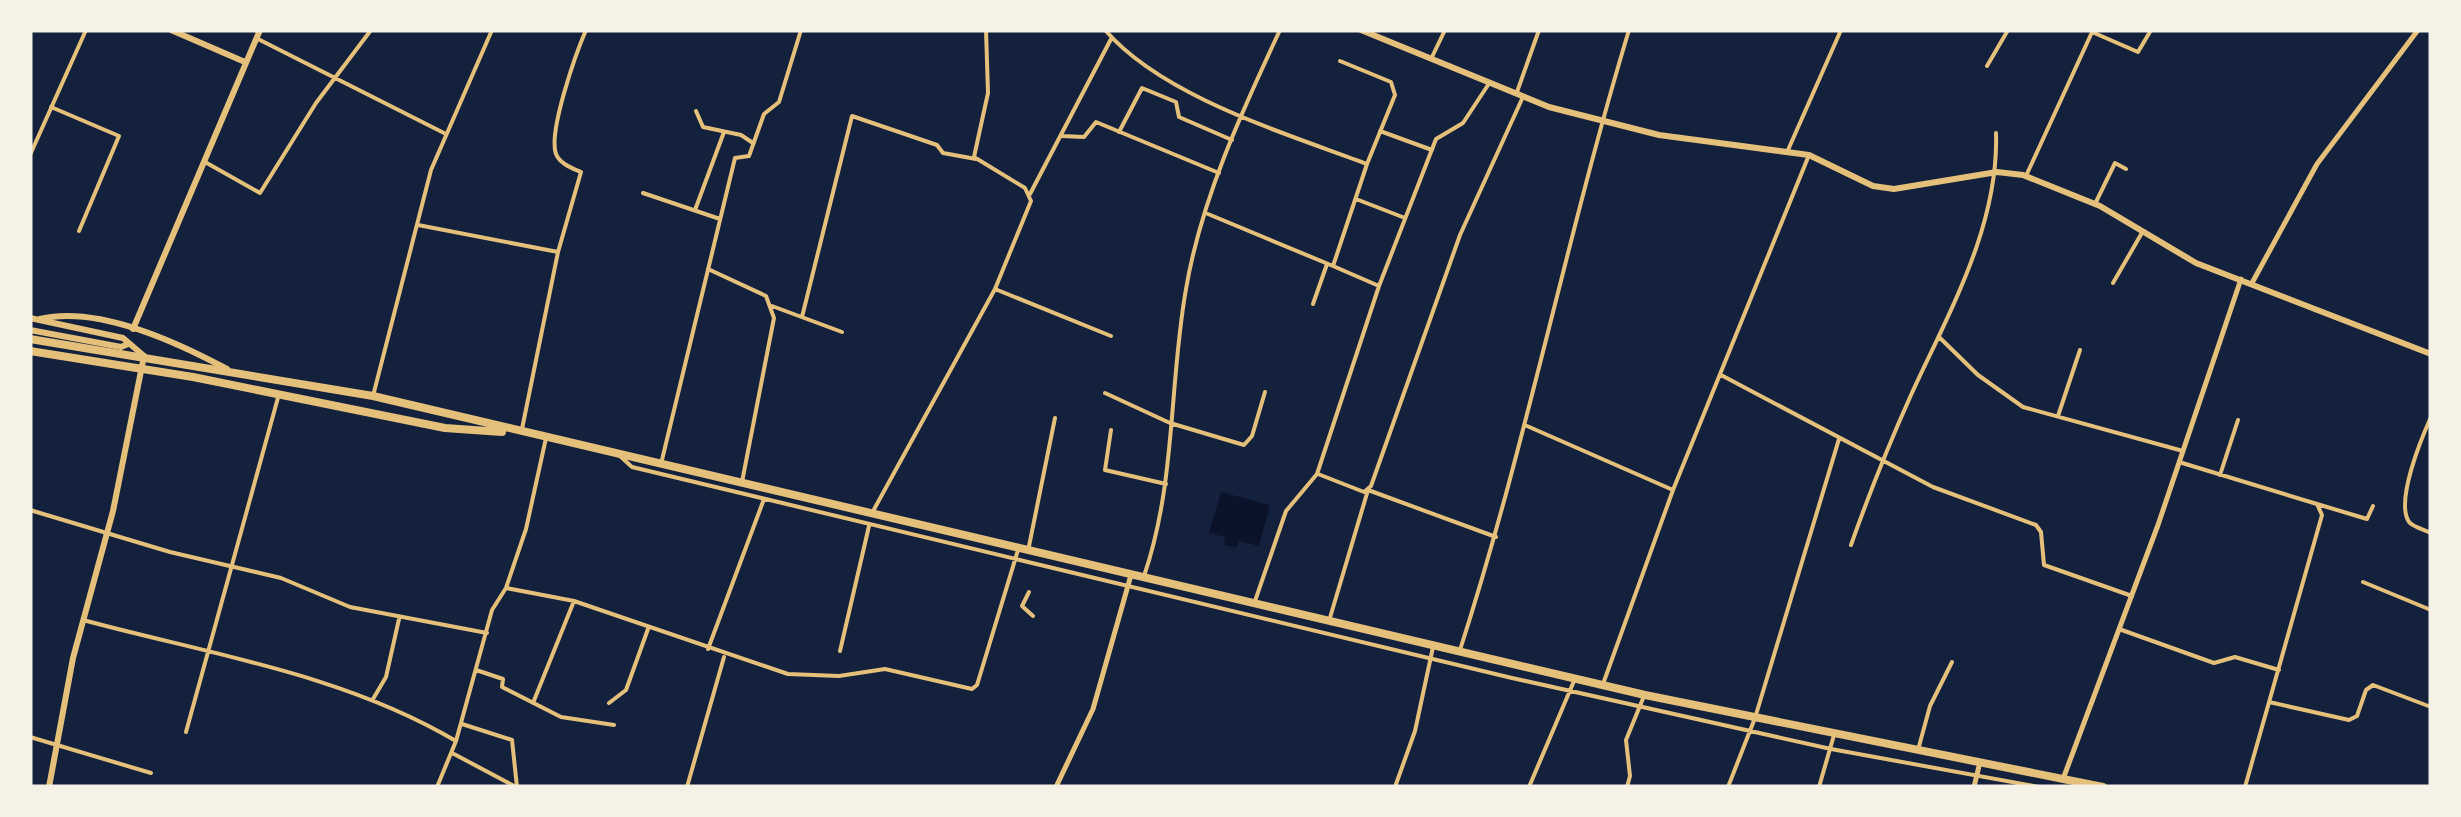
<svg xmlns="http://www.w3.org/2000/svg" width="2461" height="817" font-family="Manrope,sans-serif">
<rect width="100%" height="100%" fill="#14213d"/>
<path fill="#0b132b" d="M1221,492L1270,505L1259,546L1239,541L1236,548L1224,545L1225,537L1209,533Z"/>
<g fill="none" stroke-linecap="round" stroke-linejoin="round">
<path stroke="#e5c07b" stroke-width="4" d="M1105,30C1163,97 1285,133 1367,164L1333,266L1379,286
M2092,32L2138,52L2151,30
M256,38L444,133
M1431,59L1445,30
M1340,61L1391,82L1395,95L1367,164
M1987,66L2008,30
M1517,92L1539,30
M51,107L119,136L79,231
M696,111L703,127L741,135L753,143
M1380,131L1432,150
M1119,132L1142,88L1176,102L1179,117L1232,140
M1062,136L1084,137L1096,122L1219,173
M1788,150L1841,30
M30,155L86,30
M205,162L260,193L316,103L371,30
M2026,176L2093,30
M643,193L720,219
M1030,194L1111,39
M1356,199L1405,218
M2095,204L2115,163L2126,169
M695,210L724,132
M1208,214L1333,266
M418,225L558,252
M708,269L766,296L774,318L742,482
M2113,283L2143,231
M995,289L1111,336
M1313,304L1327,264
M772,306L842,332
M802,317L852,116L937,145L943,153L976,159
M1939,337L1978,375L2023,407L2183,451
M1721,375L1933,487L2036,525L2041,532L2044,565L2132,596
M1105,393L1170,423L1244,445L1252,436L1265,392
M373,396L431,170L492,30
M2058,416L2080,350
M2431,417C2422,437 2395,501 2409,522C2413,527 2425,530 2431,533
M1527,426L1673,490
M522,429L558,252L581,172C572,168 560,164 556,154C548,132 576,53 586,30
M1111,430L1105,470L1166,484
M620,456L632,467L1512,678L1831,749L2039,787
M2179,462L2317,504L2322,515L2245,787
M661,464L735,158L749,156L764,114L779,102L801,30
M1318,474L1364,492L1371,486L1460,235L1522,99
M2220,475L2238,420
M2317,504L2367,519L2373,506
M30,510L170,552L281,578L350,607L487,633
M872,513L995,289L1031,201L1025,188L974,157L988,93L986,30
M1851,545C1869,494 1889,444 1911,395C1949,312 1999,226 1996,133
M1028,551L1055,418
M1144,576C1176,483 1169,384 1186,289C1201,200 1242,111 1280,30
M2363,582L2431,610
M506,588L574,601L788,674L839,676L885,669L972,689L977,685L1018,550
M1029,592L1022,606L1033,616
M1254,604L1286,511L1317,474L1379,286L1436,139L1463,123L1488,85
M83,620C209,654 343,674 456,741
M1329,621L1368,490L1496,537
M2119,629L2214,663L2235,657L2279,670
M708,649L764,499
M1460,650C1526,445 1567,235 1629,30
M840,651L869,526
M476,670L503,679L502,687L561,717L614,725
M1603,684L1673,490L1809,155
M373,699L386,677L399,619
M2269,702L2349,720L2357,716L2366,690L2373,685L2431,707
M533,703L574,601
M609,703L626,690L648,629
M462,724L512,740L517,787
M186,732L279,394
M30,737L151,773
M1918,750L1930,706L1952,662
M454,754L516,787
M437,787L456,741L492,610L506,588L526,529L546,438
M687,787L724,657
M1395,787L1415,731L1433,647
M1529,787L1574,681
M1627,787L1630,776L1626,740L1644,696
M1728,787L1755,718L1839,439
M1819,787L1834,735"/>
<path stroke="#e5c07b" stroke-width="5" d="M2252,283L2317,164L2418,30
M2063,779L2158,525L2241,279
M1056,787L1093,709L1131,575
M1974,787L1980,762"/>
<path stroke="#e5c07b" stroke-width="6" d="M171,30L245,62
M1361,30L1549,107L1659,135L1809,155L1873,186L1894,189L1997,172L2023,175L2100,206L2196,263L2431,354
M133,329L260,30
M49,787L73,658L113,511L144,356"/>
<path stroke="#e5c07b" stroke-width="6" d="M30,318L123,338L144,356
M40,319C97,305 177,342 227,369
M30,330L121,347L128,344"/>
<path stroke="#e5c07b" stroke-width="8" d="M30,339L373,396L1645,695L2103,787
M30,351L193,377L445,428L502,432"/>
</g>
<rect width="2461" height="817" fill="none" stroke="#f6f1e7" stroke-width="65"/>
</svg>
